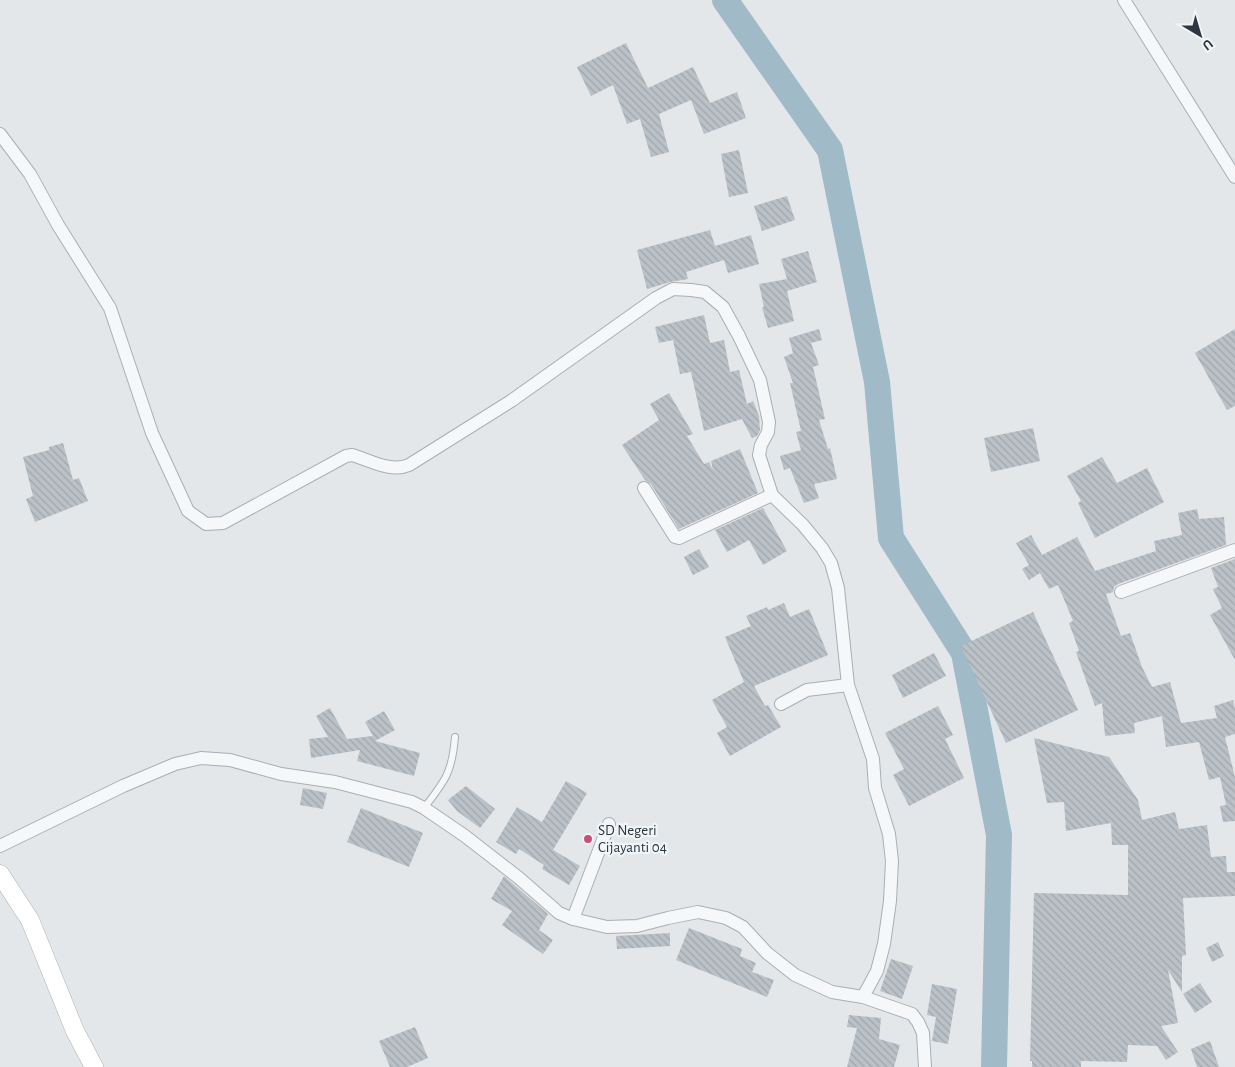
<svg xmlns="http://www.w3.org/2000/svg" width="1235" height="1067" font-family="'Alegreya Sans',sans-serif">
<defs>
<pattern id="building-back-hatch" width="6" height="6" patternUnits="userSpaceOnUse" patternTransform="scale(1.25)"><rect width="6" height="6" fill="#bac1c7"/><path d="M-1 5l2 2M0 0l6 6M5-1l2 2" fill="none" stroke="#a0a6ac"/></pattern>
</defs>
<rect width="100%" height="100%" fill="#e3e7ea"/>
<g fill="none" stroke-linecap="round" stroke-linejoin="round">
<path stroke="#a0bac8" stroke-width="26" d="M725,0L830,150L877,382L891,538L964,653L999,835L994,1067"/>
</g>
<path fill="url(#building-back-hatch)" d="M626,43L648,88L693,67L710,103L737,92L746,118L704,134L691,100L659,114L669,152L651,157L640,119L627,124L613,85L591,96L577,67Z
M739,150L748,193L729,197L721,154Z
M787,196L795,220L762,231L754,206Z
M710,230L715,246L751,235L759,264L728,273L724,260L686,272L688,279L670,282L647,289L637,250Z
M808,251L817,282L787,291L794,321L768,328L762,307H764L759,284L787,279L781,259Z
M704,315L710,343L724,340L730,372L739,370L747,404L753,401L759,416L760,430L757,436L752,438L742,419L704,431L691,372L680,374L673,340L659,343L655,327Z
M819,329L822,340L811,343L819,365L813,367L825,419L819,420L828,449L830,448L837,479L814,484L819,498L804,503L790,468L784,470L780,456L801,450L796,432L801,431L790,383H793L784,357L793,353L789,338Z
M1235,329V406L1227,410L1195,353Z
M669,393L693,434L687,436L704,464L709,462L713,470L711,461L740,449L758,493L679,529L651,484L645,480L622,445L659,420L650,404Z
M1033,428L1040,461L991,472L984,438Z
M63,443L73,480L79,478L88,501L35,522L26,499L33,496L23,457L49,450V447Z
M1102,457L1117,483L1147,468L1164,502L1095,538L1078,503L1081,501L1067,476Z
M763,508L787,551L763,565L749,540L727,552L715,530Z
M1197,509L1199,519L1224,517L1226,545L1118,584L1114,587L1113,592L1106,594L1121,636L1130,633L1142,667L1152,687L1170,682L1181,723L1217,718L1214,706L1233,700L1235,709V734L1225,737L1235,777V821L1223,822L1220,806L1226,805L1220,777L1209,780L1199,742L1166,747L1162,716L1134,723L1135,733L1105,736L1102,703L1095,706L1076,652L1079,651L1069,623L1073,621L1058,585L1049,589L1040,573L1029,580L1022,569L1029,565L1016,543L1031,535L1042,555L1077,537L1095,571L1156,551L1154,541L1182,535L1178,513Z
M699,549L709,567L693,575L684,557Z
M1235,559V660L1210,615L1222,608L1213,589L1218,587L1211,568Z
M784,603L790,617L809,609L828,655L754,686L765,706L768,705L781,727L730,756L717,733L727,727L712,700L744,682L725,637L751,626L746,616L767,607L768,610Z
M1033,612L1078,710L1006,743L961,646Z
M934,653L946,676L903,698L892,675Z
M938,706L953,735L945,739L964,778L909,806L893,775L904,769L885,733Z
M330,708L347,739L373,736L365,722L384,711L395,730L375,741L420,753L414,776L357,761L360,750L311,758L309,739L328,737L316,716Z
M1034,738L1109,757L1138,800L1142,820L1175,812L1179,829L1207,825L1211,857L1226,856L1227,872H1235V896L1183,898L1186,955L1182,956V992L1168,970L1178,1023L1161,1026L1178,1052L1166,1060L1157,1046L1128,1045L1127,1062L1081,1061V1067H1032V1061H1030L1034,893L1128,895V845H1112L1111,823L1066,831L1064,802L1047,803Z
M566,781L587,793L553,850L580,866L569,885L542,869L544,865L519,849L516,854L496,842L517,807L542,822Z
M466,786L495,809L480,828L457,811L448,800Z
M303,788L327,793L323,809L300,805Z
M361,808L423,833L409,867L347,842Z
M504,876L548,914L539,930L553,940L543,954L502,925L512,911L491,899Z
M689,928L742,949L740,956L756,963L752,972L774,980L767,997L676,960Z
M670,933V946L617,949L616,936Z
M1218,942L1224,956L1212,962L1206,948Z
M891,959L913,966L902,999L880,991Z
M1200,983L1212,1002L1195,1013L1183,994Z
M932,984L957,989L948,1044L932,1041L936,1017L927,1015Z
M849,1015L881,1018L879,1039L900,1045L894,1067H847L857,1028L847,1027Z
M415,1027L428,1058L407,1067H390L379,1041Z
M1210,1041L1219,1067H1197L1191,1049Z"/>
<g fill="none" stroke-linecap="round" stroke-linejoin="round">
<defs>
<path id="lane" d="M424,808C445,781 452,773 455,737"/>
<path id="street" d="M1124,0L1235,177
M0,134L30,174L58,225L110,308L152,433L188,511L206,524L223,523L346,456L352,455C370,460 390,473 409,465L511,401L656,298L673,289L691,290L705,292L723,307L739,336L760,380L769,422L768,432L761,445L759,455L772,495L803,525L822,548L831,563L838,588L848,685L873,759L875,788L889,834L892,861L890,901L884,944L877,971L863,997
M644,488L675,537L679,538L772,495
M1121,592L1235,550
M781,704L807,690L848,685
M0,846L123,786L175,764L201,758L230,760L281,774L335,782L412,802L424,808L465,836L519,878L559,913L573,919L607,927L637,926L668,918L698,912L726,918L743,927L767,953L795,975L832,992L863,997L912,1014L918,1022L923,1033L925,1067
M573,919L609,824"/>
<path id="secondary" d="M0,874L30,920L75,1031L94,1067"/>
</defs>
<use href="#lane" stroke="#a8afb4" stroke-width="8"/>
<use href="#street" stroke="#a8afb4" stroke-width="14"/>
<use href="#secondary" stroke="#a8afb4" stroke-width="19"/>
<use href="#lane" stroke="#f5f7f9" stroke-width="6"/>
<use href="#street" stroke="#f5f7f9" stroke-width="12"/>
<use href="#secondary" stroke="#fff" stroke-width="18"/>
</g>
<circle fill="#c75077" stroke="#f2f5f8" stroke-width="2" cx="588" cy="839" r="5"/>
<g text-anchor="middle" stroke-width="4.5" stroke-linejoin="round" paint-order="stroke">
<g font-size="15" fill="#2c3741" stroke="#f2f5f8" text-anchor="start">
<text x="598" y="835">SD Negeri<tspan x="598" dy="17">Cijayanti 04</tspan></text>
</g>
</g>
<g transform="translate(1200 35) rotate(142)" stroke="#f2f5f8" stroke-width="4" paint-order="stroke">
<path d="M0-4L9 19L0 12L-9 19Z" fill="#2c3741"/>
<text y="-8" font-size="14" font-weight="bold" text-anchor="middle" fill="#2c3741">U</text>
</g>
</svg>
